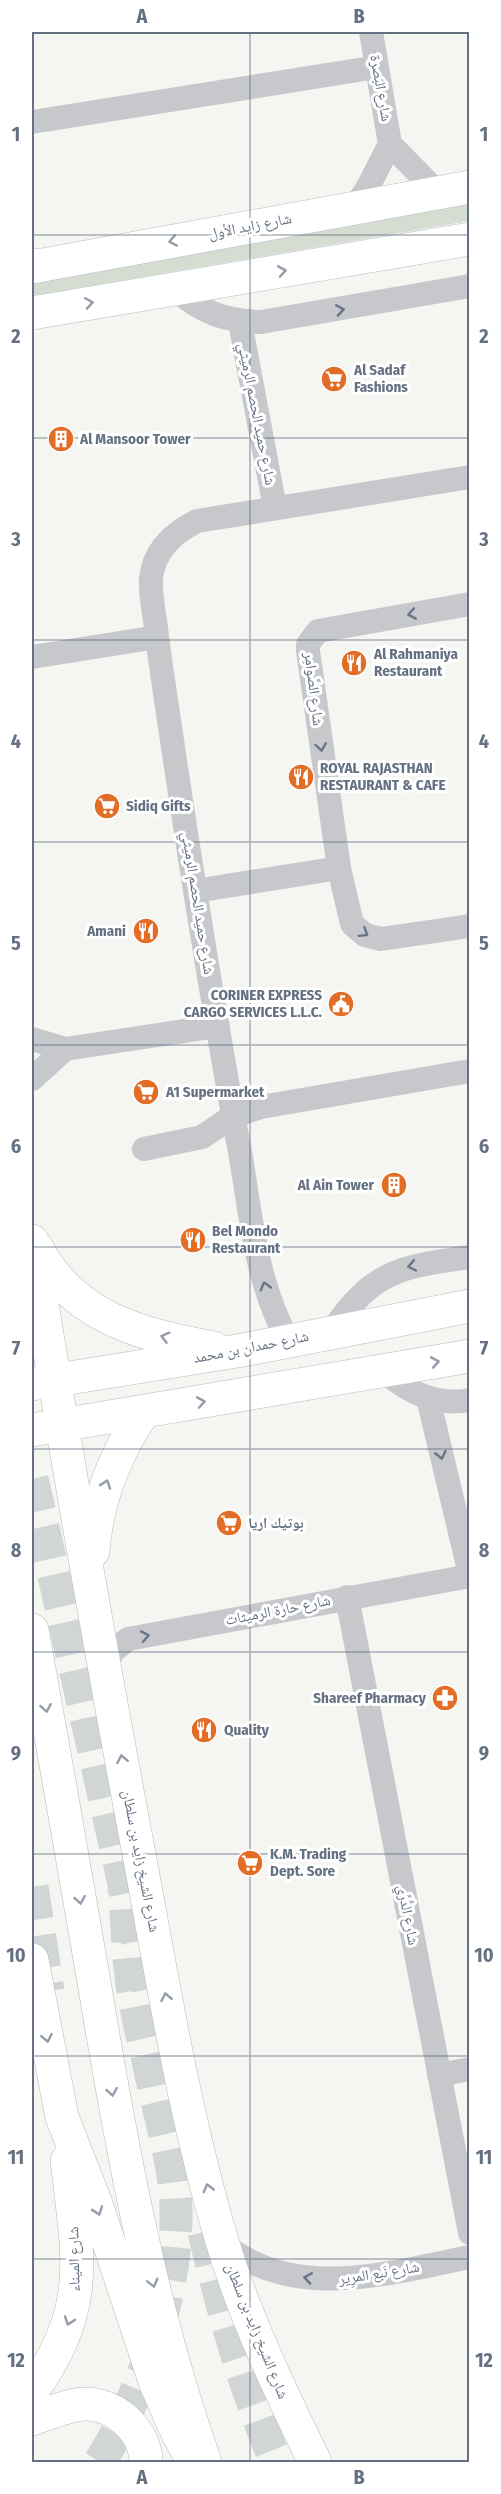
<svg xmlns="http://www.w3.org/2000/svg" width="501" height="2494" font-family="'Fira Sans Condensed','Noto Naskh Arabic',sans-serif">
<rect width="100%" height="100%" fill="#f5f6f2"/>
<path fill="#d5ddd3" d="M469,202V221L32,296V281Z"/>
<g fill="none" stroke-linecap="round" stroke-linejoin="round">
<path stroke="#d1d5d6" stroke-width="33" stroke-dasharray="33 16" stroke-linecap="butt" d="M32,1479L152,2007
M204,2232C222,2310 245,2389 276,2462"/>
<path stroke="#d1d5d6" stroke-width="33" stroke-dasharray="33 16" stroke-linecap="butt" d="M32,1887L48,1991
M100,2462C143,2392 178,2292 176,2208C175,2166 161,2121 152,2079C145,2045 135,2011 131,1976C127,1947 127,1916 124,1886"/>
<defs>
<path id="secondary" d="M32,267L470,187
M32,313L470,239"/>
<path id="primary" d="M32,265L37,266
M32,1241C63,1438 98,1636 135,1833C161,1969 182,2107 222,2241C244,2315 281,2393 315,2462
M37,1248C73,1318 142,1335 214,1348
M32,1384L243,1350L470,1306
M32,1430L470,1356
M93,1551C97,1499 115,1454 144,1411
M32,1960L62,2117L96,2204L156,2384L178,2434L194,2462
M32,2391C92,2309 78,2256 67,2161
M32,2419C46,2414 61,2408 76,2405C110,2398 146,2429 146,2462"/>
<path id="trunk" d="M32,1630C53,1747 74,1865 94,1982C121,2144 150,2307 205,2462"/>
</defs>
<use href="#secondary" stroke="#b8bbc0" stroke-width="34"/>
<use href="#primary" stroke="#b6b9be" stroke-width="34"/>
<use href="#trunk" stroke="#b6b8bc" stroke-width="34"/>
<path stroke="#c6c8cc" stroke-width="24" d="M371,32L390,144L438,193
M32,122L377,67
M355,207L368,187L390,144
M175,289C201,313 226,321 261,322L470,286
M240,322L275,508
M470,604L318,631L308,644V651L339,868L352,924L365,935L381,939L470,926
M32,657L157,637
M195,891L339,868
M32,1039L65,1049L218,1026
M32,1079L65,1049
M144,1149L202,1137L233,1116L261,1107L470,1071
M332,1331C373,1270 400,1267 470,1257
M288,1340C256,1283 251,1215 240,1152C215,1020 194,887 174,754C168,712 161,670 156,628C154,612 150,594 151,578C154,550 173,533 197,521L470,477
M384,1371C409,1393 436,1406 470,1400
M428,1398L470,1574
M347,1597L470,2233
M105,1672L112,1652L128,1639L470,1576
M439,2075L470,2069
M223,2244C296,2302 387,2273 470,2257"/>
<use href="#secondary" stroke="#fff" stroke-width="33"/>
<use href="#primary" stroke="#fff" stroke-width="33"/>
<use href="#trunk" stroke="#fff" stroke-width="33"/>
</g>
<defs><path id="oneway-chevron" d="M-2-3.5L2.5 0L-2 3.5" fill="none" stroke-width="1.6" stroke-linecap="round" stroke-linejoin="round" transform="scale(1.5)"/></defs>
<g stroke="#939ca8">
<use href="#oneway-chevron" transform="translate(173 241) rotate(169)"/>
<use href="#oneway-chevron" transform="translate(282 271) rotate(-10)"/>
<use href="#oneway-chevron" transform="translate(89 303) rotate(-9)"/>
<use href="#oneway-chevron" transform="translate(165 1337) rotate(-165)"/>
<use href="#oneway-chevron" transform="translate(435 1362) rotate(-10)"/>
<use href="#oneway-chevron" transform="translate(201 1402) rotate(-10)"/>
<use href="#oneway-chevron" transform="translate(106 1484) rotate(-71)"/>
<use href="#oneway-chevron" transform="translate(46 1708) rotate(80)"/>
<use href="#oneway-chevron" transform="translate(122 1759) rotate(-101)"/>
<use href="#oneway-chevron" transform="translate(80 1900) rotate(80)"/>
<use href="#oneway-chevron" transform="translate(166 1997) rotate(-101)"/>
<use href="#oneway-chevron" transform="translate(47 2038) rotate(79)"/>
<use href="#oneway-chevron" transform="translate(112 2092) rotate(80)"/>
<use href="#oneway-chevron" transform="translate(208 2188) rotate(-105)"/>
<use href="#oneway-chevron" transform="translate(98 2211) rotate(71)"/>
<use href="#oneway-chevron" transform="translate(153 2283) rotate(76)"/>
<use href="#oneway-chevron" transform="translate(69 2321) rotate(109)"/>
</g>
<g stroke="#6a7587">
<use href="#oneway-chevron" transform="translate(340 310) rotate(-9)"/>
<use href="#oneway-chevron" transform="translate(412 614) rotate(170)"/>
<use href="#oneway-chevron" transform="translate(321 747) rotate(82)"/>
<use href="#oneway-chevron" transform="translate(364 933) rotate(32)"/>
<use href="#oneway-chevron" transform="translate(412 1266) rotate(168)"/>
<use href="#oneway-chevron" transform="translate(265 1286) rotate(-106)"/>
<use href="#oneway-chevron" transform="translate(441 1455) rotate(77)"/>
<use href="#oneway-chevron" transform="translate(145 1636) rotate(-11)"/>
<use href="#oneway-chevron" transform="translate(308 2278) rotate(-171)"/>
</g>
<path fill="none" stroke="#657183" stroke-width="1.5" stroke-opacity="0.55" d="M250,32V2462M32,235H470M32,438H470M32,640H470M32,842H470M32,1045H470M32,1247H470M32,1449H470M32,1652H470M32,1854H470M32,2056H470M32,2259H470"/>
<defs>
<symbol id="supermarket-disc" viewBox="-11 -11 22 22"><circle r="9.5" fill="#e26d26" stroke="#fff"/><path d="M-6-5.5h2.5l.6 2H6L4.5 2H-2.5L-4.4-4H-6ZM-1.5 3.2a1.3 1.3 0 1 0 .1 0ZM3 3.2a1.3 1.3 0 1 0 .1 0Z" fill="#fff"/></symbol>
<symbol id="building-disc" viewBox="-11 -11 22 22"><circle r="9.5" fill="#e26d26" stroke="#fff"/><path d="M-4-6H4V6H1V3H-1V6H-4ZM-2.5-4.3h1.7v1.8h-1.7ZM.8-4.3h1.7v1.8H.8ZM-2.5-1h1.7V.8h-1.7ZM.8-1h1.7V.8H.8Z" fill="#fff"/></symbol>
<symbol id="restaurant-disc" viewBox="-11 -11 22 22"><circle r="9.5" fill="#e26d26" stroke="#fff"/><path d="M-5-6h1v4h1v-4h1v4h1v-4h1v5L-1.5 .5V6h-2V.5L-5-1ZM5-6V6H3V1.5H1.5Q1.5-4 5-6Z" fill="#fff"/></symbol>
<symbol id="civic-disc" viewBox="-11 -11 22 22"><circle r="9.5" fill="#e26d26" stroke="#fff"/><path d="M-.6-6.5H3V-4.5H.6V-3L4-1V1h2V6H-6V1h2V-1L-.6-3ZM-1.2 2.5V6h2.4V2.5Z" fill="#fff"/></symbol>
<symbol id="pharmacy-disc" viewBox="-11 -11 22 22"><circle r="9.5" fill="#e26d26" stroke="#fff"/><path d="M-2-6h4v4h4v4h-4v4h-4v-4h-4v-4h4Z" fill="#fff"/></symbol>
</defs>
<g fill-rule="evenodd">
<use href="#supermarket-disc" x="319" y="364" width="30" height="30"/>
<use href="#building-disc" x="46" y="424" width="30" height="30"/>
<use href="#restaurant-disc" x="339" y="648" width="30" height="30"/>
<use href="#restaurant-disc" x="286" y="762" width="30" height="30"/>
<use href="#supermarket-disc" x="92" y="791" width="30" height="30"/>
<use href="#restaurant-disc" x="131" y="916" width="30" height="30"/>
<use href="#civic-disc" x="326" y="989" width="30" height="30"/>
<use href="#supermarket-disc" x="131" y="1077" width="30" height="30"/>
<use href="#building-disc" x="379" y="1170" width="30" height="30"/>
<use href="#restaurant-disc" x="178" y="1225" width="30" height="30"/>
<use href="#supermarket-disc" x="214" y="1508" width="30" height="30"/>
<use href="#pharmacy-disc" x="430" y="1683" width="30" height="30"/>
<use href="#restaurant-disc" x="189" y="1715" width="30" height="30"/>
<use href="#supermarket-disc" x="235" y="1848" width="30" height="30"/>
</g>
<g text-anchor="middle" stroke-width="6" stroke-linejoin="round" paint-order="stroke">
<g font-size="15" fill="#657183" stroke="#fff">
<text transform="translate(381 88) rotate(80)" y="5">شارع البَصرة</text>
<text transform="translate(250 226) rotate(-11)" y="5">شارع زايد الأول</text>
<text transform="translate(257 414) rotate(79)" y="5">شارع حميد الحصم الرميثي</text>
<text transform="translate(314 689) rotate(83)" y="5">شارع الصَّوامِر</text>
<text transform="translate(198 903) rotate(81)" y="5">شارع حميد الحصم الرميثي</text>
<text transform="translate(251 1347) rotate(-11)" y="5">شارع حمدان بن محمد</text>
<text transform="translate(278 1610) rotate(-11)" y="5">شارع حارة الرميثات</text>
<text transform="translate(141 1861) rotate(79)" y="5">شارع الشيخ زايد بن سلطان</text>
<text transform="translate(408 1915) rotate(79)" y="5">شارع الدُّرِّي</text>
<text transform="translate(74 2259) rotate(-91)" y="5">شارع الميناء</text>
<text transform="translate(379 2273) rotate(-9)" y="5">شارع نَبع المرِير</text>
<text transform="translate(257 2331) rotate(68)" y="5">شارع الشيخ زايد بن سلطان</text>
</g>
<g font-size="15" font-weight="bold" fill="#657183" stroke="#fff" text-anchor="start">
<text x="354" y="375">Al Sadaf<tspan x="354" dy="17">Fashions</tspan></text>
<text x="80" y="444">Al Mansoor Tower</text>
<text x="374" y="659">Al Rahmaniya<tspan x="374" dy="17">Restaurant</tspan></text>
<text x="320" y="773">ROYAL RAJASTHAN<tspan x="320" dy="17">RESTAURANT &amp; CAFE</tspan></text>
<text x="126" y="811">Sidiq Gifts</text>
<text x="126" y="936" text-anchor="end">Amani</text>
<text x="322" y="1000" text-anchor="end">CORINER EXPRESS<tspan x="322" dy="17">CARGO SERVICES L.L.C.</tspan></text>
<text x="166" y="1097">A1 Supermarket</text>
<text x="374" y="1190" text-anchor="end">Al Ain Tower</text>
<text x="212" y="1236">Bel Mondo<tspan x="212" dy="17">Restaurant</tspan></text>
<text x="248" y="1528">بوتيك اريا</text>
<text x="426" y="1703" text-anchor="end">Shareef Pharmacy</text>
<text x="224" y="1735">Quality</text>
<text x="270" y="1859">K.M. Trading<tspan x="270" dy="17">Dept. Sore</tspan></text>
</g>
</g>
<rect width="501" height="2494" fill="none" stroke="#ffffff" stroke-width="66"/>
<rect x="33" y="33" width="435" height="2428" fill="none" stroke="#657183" stroke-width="2"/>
<g font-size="20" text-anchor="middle" font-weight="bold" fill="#657183">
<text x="142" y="23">A</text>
<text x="359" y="23">B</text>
<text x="16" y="141">1</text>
<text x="484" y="141">1</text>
<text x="16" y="343">2</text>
<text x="484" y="343">2</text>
<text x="16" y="546">3</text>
<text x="484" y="546">3</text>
<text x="16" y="748">4</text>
<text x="484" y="748">4</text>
<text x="16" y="950">5</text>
<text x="484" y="950">5</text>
<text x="16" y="1153">6</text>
<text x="484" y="1153">6</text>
<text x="16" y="1355">7</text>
<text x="484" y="1355">7</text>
<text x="16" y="1557">8</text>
<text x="484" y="1557">8</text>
<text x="16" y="1760">9</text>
<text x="484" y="1760">9</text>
<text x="16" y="1962">10</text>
<text x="484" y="1962">10</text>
<text x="16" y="2164">11</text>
<text x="484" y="2164">11</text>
<text x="16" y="2367">12</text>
<text x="484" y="2367">12</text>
<text x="142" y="2484">A</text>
<text x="359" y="2484">B</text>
</g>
</svg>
